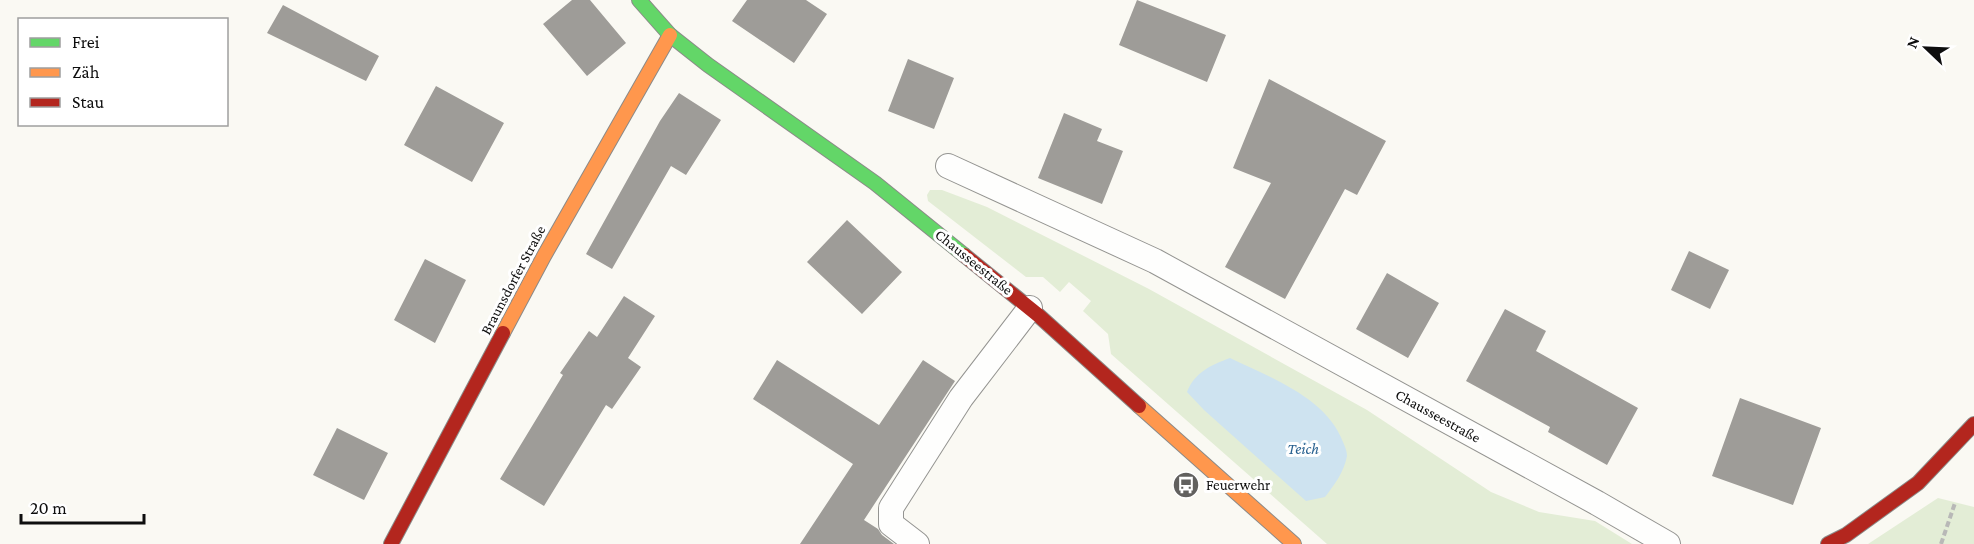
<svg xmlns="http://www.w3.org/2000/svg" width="1974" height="544" font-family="'Crimson Pro',serif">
<rect width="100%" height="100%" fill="#faf9f3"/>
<path fill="#e3edd6" d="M930,190H942L987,207L1149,289L1367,410L1491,492L1539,512L1595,521L1632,544H1327L1111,354L1108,334L1083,311L1091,301L1069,282L1060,292L1043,277H1026L928,201L927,195Z
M1938,498L1974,507V544H1868Z"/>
<path fill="#cee3f0" d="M1230,358C1270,377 1327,398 1343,442C1345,447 1347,451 1347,456C1344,472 1335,484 1325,497L1306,501L1204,410L1187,392C1195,372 1211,365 1230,358Z"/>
<path fill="#9e9c98" d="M572,0H590L626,43L587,76L543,24Z
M747,0H806L827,14L794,63L732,21Z
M1137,0L1226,35L1207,82L1119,45Z
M283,5L379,56L366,81L267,33Z
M908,59L954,78L934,129L888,111Z
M1269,79L1386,141L1357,195L1345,189L1285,299L1225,267L1271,183L1233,168Z
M436,86L504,123L472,182L404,145Z
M679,93L721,120L686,175L671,166L612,269L586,254L660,121Z
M1064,113L1102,129L1097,141L1123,151L1102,204L1038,178Z
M847,220L902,272L862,314L807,262Z
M1689,251L1729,270L1710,309L1671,290Z
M425,259L466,280L435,343L394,320Z
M1387,273L1439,303L1408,358L1356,329Z
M624,296L655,316L628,358L641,367L612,409L606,405L544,506L500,479L563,375L560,373L589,331L597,337Z
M1505,309L1546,331L1536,351L1638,408L1607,465L1548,432L1550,427L1466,381Z
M777,360L879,425L923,360L955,381L864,520L878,529L882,535L894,544H800L853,464L753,399Z
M1740,398L1821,428L1793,505L1712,476Z
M337,428L388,453L364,500L313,475Z"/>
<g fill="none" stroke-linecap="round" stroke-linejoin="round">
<defs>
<path id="lane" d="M948,166L1155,261L1597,503L1668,544
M917,544L891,524V508L961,398L1030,308"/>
<path id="fast" d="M639,0L670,35L708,65L875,183L964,255"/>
<path id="slow" d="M503,333L544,256L670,35
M1139,406L1294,544"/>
<path id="jam" d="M964,255L1038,315L1139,406
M391,544L503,333
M1828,544L1846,535L1918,483L1974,424"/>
</defs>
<use href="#lane" stroke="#949491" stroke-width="26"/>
<use href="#fast" stroke="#8b8a88" stroke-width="16"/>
<use href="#slow" stroke="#8b8a88" stroke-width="16"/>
<use href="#jam" stroke="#8b8a88" stroke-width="16"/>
<path stroke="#b8b8b7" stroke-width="4" stroke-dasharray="6 3" stroke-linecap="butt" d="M1941,544L1955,503"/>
<use href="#lane" stroke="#fefefd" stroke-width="24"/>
<use href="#fast" stroke="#63d668" stroke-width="14"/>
<use href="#slow" stroke="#ff974d" stroke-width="14"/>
<use href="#jam" stroke="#b3261e" stroke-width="14"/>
</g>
<defs>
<symbol id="bus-disc" viewBox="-11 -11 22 22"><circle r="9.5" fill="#61605e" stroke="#fff"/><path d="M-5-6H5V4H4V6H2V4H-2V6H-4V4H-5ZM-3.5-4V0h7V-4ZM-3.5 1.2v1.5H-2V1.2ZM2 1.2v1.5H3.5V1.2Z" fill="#fff"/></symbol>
</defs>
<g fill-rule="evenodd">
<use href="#bus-disc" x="1171" y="470" width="30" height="30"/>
</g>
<g text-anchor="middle" stroke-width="6" stroke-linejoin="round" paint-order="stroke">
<g font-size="15" fill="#0e0e0e" stroke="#fff">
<text transform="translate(974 262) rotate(39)" y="5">Chausseestraße</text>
<text transform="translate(513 280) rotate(-62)" y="5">Braunsdorfer Straße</text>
<text transform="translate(1438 416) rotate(29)" y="5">Chausseestraße</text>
</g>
<g font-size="15" fill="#0e0e0e" stroke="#fff" text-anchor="start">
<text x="1206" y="490">Feuerwehr</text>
</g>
<g font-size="16" font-style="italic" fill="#27608f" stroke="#fff">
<text x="1303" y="454">Teich</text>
</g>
</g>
<rect x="18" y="18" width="210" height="108" fill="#ffffff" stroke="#9f9f9f" stroke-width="1.5"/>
<rect x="30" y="38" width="30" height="9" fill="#63d668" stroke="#9f9f9f" stroke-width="1.5"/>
<text x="72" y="48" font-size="18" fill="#0e0e0e">Frei</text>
<rect x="30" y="68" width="30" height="9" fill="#ff974d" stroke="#9f9f9f" stroke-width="1.5"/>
<text x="72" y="78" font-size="18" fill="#0e0e0e">Zäh</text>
<rect x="30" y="98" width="30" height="9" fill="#b3261e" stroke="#9f9f9f" stroke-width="1.5"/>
<text x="72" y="108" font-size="18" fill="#0e0e0e">Stau</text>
<g transform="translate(1926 48) rotate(293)" stroke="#ffffff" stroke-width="4.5" paint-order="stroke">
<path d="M0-4.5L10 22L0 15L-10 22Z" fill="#0e0e0e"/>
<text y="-9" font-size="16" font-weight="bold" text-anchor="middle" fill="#0e0e0e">N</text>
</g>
<path d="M21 514v9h123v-9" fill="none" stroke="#0e0e0e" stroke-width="3"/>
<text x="30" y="514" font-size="18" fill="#0e0e0e" stroke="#ffffff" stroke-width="4.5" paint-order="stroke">20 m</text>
</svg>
